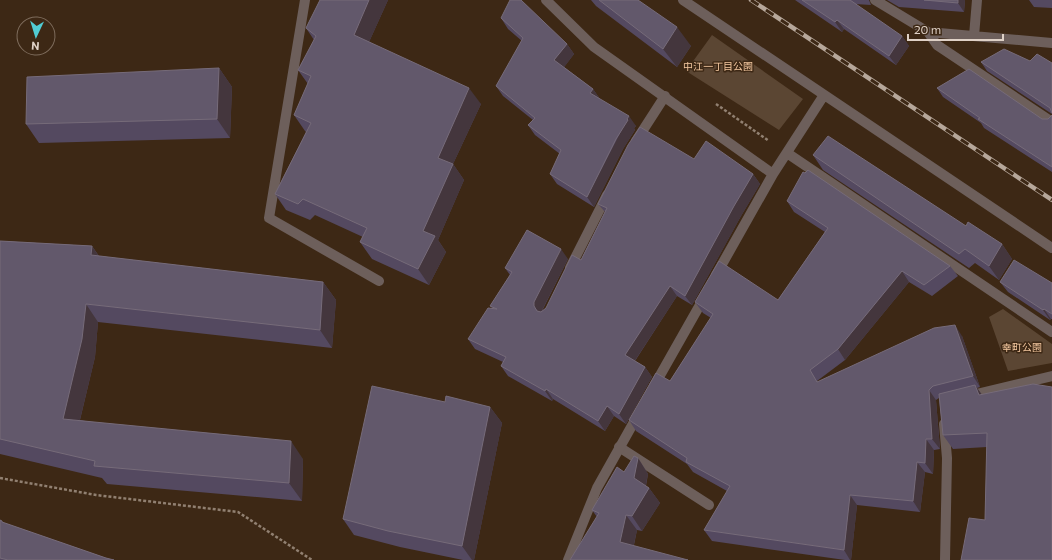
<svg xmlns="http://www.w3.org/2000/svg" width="1052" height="560" font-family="Commissioner,'Noto Sans JP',sans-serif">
<rect width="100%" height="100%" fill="#3d2815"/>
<path fill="#5b4633" d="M712,35L803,99L779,130L686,71Z
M1003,309L1052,344V363L1008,371L989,317Z"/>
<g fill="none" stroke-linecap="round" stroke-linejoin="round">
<path stroke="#918071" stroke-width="2.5" stroke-dasharray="3 2" stroke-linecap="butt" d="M716,104L769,141
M0,478L96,495L238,512L312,560"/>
<path stroke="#6d5f5b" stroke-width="10" d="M636,141L665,96
M570,268L607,195
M968,396L1052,376
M944,424L947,458L945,560
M619,447L709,505"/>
<path stroke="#6d5f5b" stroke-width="10" d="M305,0L269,218L379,281
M546,0L594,47L773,174
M683,0L1052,248
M875,0L928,32L1052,43
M928,32L937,45L1052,122
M974,36L977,0
M787,153L1052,332
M716,275L773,174L824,95
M654,386L705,296
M568,560L597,488L639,413"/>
<defs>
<path id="rail" d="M751,0L1052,200"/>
</defs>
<use href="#rail" stroke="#b6a79a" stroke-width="4.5"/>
<use href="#rail" stroke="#3d2815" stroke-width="3" stroke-dasharray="9" stroke-linecap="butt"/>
</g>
<path fill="#544960" d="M320,0H388L369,42L481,104L453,164L464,180L438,240L446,252L429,285L372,259L360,242L363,237L315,215L310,220L286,210L275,194L306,132L305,131L294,115L308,84L298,70L314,40L306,28Z
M591,0H638L691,46L677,67L596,6Z
M795,0H869L871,5L855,4L902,36L909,46L896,65L844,29L842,32Z
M887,0H965L964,12L899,7Z
M1029,0H1052V8L1034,7Z
M501,18L567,44L574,54L564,67L593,89L600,99L636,126L634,128L635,130L623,149L594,207L557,184L550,174L560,154L535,135L528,125L533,120L503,96L496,86L522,41L508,29Z
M1030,61L1052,63V114L987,71L981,62Z
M219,68L232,87L230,138L39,143L26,124Z
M937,88L1042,119H1048L1052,115V172L984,128L981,123L943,97Z
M813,155L966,226L1002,244L1012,259L999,280L975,263L969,268L823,170Z
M694,159L753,174L760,184L741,216L692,305L677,296L635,361L645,367L652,377L626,424L614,416L605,431L553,399L552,401L508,376L501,366L503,362L475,349L468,339L492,308L490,306L510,275L505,268L568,259L542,311L546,308L581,260L605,212L598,204Z
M787,201L950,266L958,276L932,296L909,282L845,360L817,381L818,382L962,336L980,387L977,388L982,395L1033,384L985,520L987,447L953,449L943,435L939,398L936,400L940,449L934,450L933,474L925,472L920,512L857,505L851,560H845L712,541L704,530L727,491L693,472L687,464L636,431L629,420L670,381L711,318L703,313L695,302L778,300L825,232L794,212Z
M0,241L92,246L99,256L323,282L336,300L332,348L98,322L95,357L80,420L303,459L302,501L107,484L102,478L0,454Z
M1000,282L1052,283V319H1051L1050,320L1008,292Z
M445,402L490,407L502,423L474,560H463L400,547L354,535L343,519Z
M638,458L648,474L646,486L649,488L660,503L642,531L637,530L634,545L570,560L597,517L592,510L624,472Z
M0,520L4,523L106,558L114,560H0Z"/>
<path fill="#44363d" d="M369,0H388L365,51L354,35Z
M958,0H965L964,12L958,3Z
M837,20L844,29L842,32L835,22Z
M677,27L691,46L677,67L663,49Z
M902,36L909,46L896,65L889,56Z
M567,44L574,54L562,70L554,60Z
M219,68L232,87L230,138L217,119Z
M469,88L481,104L453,164L464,180L438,240L446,252L429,285L418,269L423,231L438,158Z
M593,89L600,99L590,93Z
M629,116L636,126L634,128L635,130L623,149L594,207L587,197Z
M753,174L760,184L741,216L692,305L685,296L734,206Z
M1002,244L1012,259L999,280L989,266Z
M92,246L104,264L91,255Z
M561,249L568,259L541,312V316L534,306V302Z
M902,271L909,282L845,360L838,349Z
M323,282L336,300L332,348L320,330Z
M670,286L677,296L632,365L625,355Z
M86,304L98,322L95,357L76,436L63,419Z
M1044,309L1051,319L1050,320L1043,310Z
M955,325L962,336L980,387L973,376Z
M645,367L652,377L626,424L619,414Z
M975,385L985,399L979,395Z
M546,389L553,399L552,401L545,391Z
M929,390L936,400L940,449L932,439Z
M607,406L614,416L605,431L598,421Z
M490,407L502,423L474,560H472L462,546Z
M926,439L934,450L933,474L925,463Z
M291,441L303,459L302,501L289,483Z
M638,458L648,474L644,493L634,478Z
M917,462L925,472L920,512L913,501Z
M649,488L660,503L642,531L632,516Z
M850,495L857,505L851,560H850L844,550Z
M626,515L637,530L631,557L620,542Z"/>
<path fill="#62586b" stroke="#766b79" d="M320,0H369L354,35L469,88L438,158L453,164L423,231L435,236L418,269L360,242L367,228L303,199L298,204L275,194L311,123L294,115L311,76L298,70L316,36L306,28Z
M510,0H521L567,44L554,60L593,89L590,93L629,116L627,119L628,120L616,139L587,197L550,174L561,150L528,125L535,118L496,86L523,38L501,18Z
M599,0H638L677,27L663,49Z
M802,0H850L902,36L889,56L837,20L835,22Z
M924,0H958V3Z
M1004,49L1030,61L1037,54L1052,63V113L1050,108L981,62Z
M219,68L217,119L26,124L27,77Z
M969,69L1042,119H1048L1052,115V167L978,119L980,118L937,88Z
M640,127L694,159L706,141L753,174L734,206L685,296L670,286L625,355L645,367L619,414L607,406L598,421L546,389L545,391L501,366L506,357L468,339L488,308L497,309L490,306L512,272L505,268L527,230L561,249L534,302V306L537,311L541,312L546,308L572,255L581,260L607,208L598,204L628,145Z
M828,136L966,226L968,222L1002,244L989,266L965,249L959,254L813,155Z
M808,170L950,266L924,285L902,271L838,349L810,370L817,382L934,328L955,325L973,376L933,386L929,390L932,439H926L925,463L917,462L913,501L850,495L844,550L704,530L730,486L686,462L687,458L629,420L656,373L670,381L713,314L695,302L719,261L778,300L828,228L787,201L803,172L805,173Z
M0,241L92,246L91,255L323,282L320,330L86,304L82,339L63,419L291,441L289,483L94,466L95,461L0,439Z
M1014,260L1052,283V314L1044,309L1043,310L1000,282Z
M1033,384L1052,387V560H961L969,518L985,520L987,433L943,435L939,394L975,385L979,395Z
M372,386L445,402L446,396L490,407L462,546L388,531L343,519Z
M634,456L638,458L634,478L649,488L632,516L626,515L620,542L688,560H570L599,513L592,510L617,467L624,472Z
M0,520L2,521V522L106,558L114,560H8L0,558Z"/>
<g text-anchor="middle" stroke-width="3" stroke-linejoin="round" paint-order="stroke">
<g font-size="10" fill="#f5c9a1" stroke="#3d2815">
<text x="718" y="70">中江一丁目公園</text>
<text x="1022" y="351">幸町公園</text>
</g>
</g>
<g transform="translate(36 36) rotate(184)"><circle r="19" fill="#3d2815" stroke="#7e6c5c"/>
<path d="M0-3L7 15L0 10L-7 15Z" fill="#51ccd3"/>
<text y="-6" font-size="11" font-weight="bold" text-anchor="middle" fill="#dfd1c6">N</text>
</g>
<path d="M908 34v6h95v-6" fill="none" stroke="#dfd1c6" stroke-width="2"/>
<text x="914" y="34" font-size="12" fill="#dfd1c6" stroke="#3d2815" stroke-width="3" paint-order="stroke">20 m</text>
</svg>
